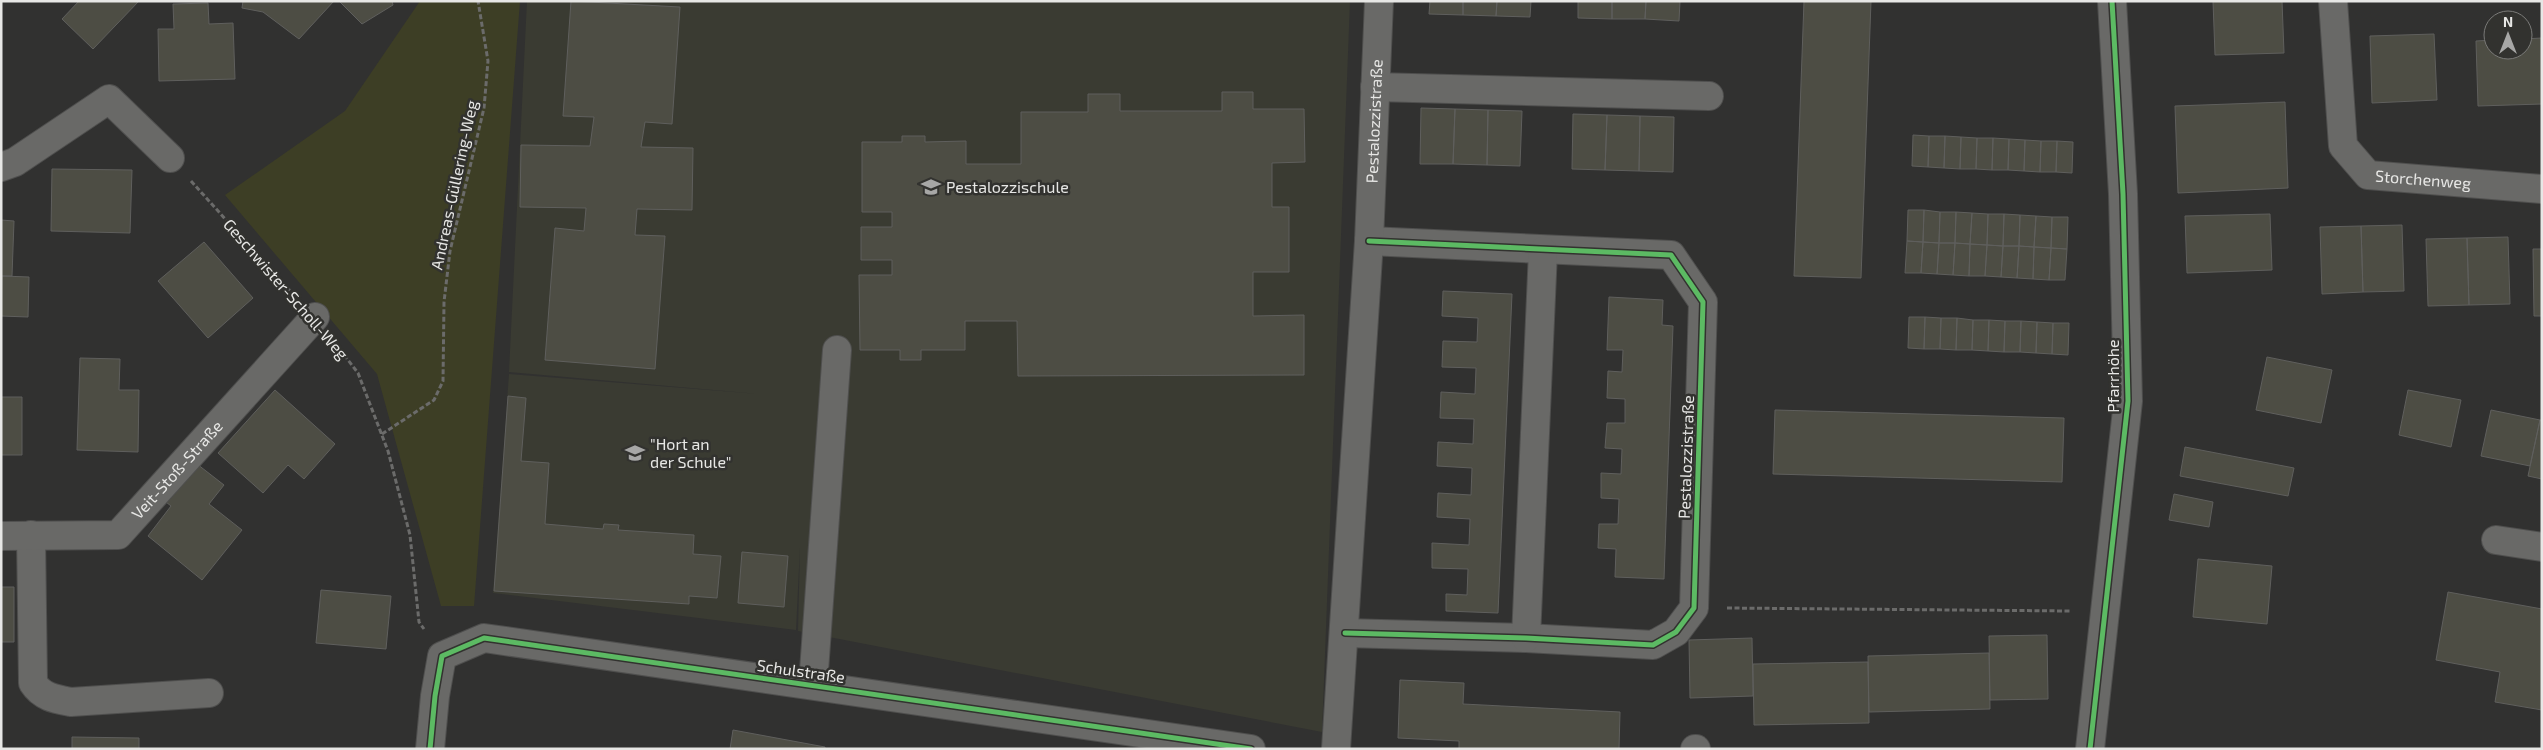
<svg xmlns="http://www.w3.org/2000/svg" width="2543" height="750" font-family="'Exo 2',sans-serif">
<rect width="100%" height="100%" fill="#313130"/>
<path fill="#3a3b32" d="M527,1H1350L1322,732L798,631L800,547L796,630L493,593L509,374L759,394L509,372Z"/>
<path fill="#3d3e25" d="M420,1H520L474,606H441L377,374L225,195L345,111Z"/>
<path fill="#4d4d44" stroke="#5f5f5d" d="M79,1H139L93,49L62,19Z
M243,1H334L299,39L263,12L242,8Z
M339,1H392L393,5L362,24Z
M571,1L680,7L672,124L645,122L641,147L693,148L692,210L637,209L635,235L665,236L655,369L545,360L555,228L584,231L586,208L520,207L521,145L590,146L594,117L563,116Z
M1430,1H1463V15L1429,14Z
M1463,1H1497L1496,16L1463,15Z
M1497,1H1531L1530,17L1496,16Z
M1578,1H1612V19L1578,18Z
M1612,1H1646L1645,19H1612Z
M1646,1H1680L1679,21L1645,19Z
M1804,1H1871L1861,278L1794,276Z
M2213,1H2282L2284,53L2215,55Z
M208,3L209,24L233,23L235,79L159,81L158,29H174L173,4Z
M2434,34L2437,100L2372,103L2370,36Z
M2542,38V104L2478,106L2476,41L2493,40V50H2523V39Z
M1222,92H1253V109H1304L1305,162L1272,163V207H1289V272H1253V316L1304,315V375L1018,376L1017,321H965V350H921V360H900V350H860L859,275H892V260H861V227H892V212H862V142H902V136H925V142L966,141V164H1021V112H1088V94H1120V111H1222Z
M2285,102L2288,188L2178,193L2175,106Z
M1421,108L1455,109L1453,164H1420Z
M1455,109L1488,110L1487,165L1453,164Z
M1488,110L1522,111L1520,166L1487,165Z
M1573,114L1607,115L1605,170L1572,169Z
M1607,115L1640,116L1639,171L1605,170Z
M1640,116L1674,117L1673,172L1639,171Z
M1913,135L1929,136L1928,167L1912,166Z
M1929,136H1945L1944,168L1928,167Z
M1945,136L1961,137L1960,169L1944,168Z
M1961,137L1977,138L1976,169H1960Z
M1977,138H1993L1992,170L1976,169Z
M1993,138L2009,139L2008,170H1992Z
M2009,139L2025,140L2024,171L2008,170Z
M2025,140L2041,141L2040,172L2024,171Z
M2041,141H2057L2056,172H2040Z
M2057,141L2073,142L2072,173L2056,172Z
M52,169L132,170L130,233L51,231Z
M1908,210H1924L1923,242L1907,241Z
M1924,210L1940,212L1939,243L1923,242Z
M1940,212H1956L1955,243H1939Z
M1956,212L1972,213L1970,244L1955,243Z
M1972,213L1988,214L1987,245L1970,244Z
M1988,214H2004L2003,246L1987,245Z
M2004,214L2020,215L2019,246H2003Z
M2270,214L2272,270L2187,273L2185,216Z
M2020,215L2036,216L2034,247L2019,246Z
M2036,216L2052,217L2051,248L2034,247Z
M2052,217H2068L2067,249L2051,248Z
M1,220L14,221L12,276H1Z
M2402,225L2404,291L2363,292L2361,226Z
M2361,226L2363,292L2322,294L2320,227Z
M2508,237L2510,304L2469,305L2467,238Z
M2467,238L2469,305L2428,306L2426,239Z
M1907,241L1923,242L1921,273H1905Z
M204,242L253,298L208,338L158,281Z
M1923,242L1939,243L1937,274L1921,273Z
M1939,243H1955L1953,275L1937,274Z
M1955,243L1970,244L1969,276L1953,275Z
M1970,244L1987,245L1985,276H1969Z
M1987,245L2003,246L2001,277L1985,276Z
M2003,246H2019L2017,278L2001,277Z
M2019,246L2034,247L2033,279L2017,278Z
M2034,247L2051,248L2049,280L2033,279Z
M2051,248L2067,249L2065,280H2049Z
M2533,249H2542V316H2534Z
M2,276L29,277L28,317L1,316Z
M1443,291L1512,294L1498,613L1446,611V594L1467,595L1468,569L1432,568V543L1469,545L1470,519L1437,517L1438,493L1471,495L1472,468L1437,466L1438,442L1473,444L1474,419L1440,418L1441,392L1475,394L1476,368L1442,367L1443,341L1477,342L1478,318L1442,316Z
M1609,297L1663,300L1662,325L1673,326L1664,579L1615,577L1616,549L1598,548L1599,524H1618L1619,499L1601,498V473L1621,474L1622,449L1605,448L1607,423H1625V399L1607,398L1608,371L1622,372L1623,350H1607Z
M1909,317H1925L1924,349L1908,348Z
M1925,317L1941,318L1940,349H1924Z
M1941,318H1957L1956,350L1940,349Z
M1957,318L1973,320L1972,350H1956Z
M1973,320H1989L1988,351L1972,350Z
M1989,320L2005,321L2004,352L1988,351Z
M2005,321H2021L2020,352H2004Z
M2021,321L2037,322L2036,353L2020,352Z
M2037,322L2053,323L2052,354L2036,353Z
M2053,323H2069L2068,355L2052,354Z
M2267,357L2332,370L2321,423L2256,410Z
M80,358L120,359L119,390H139L138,452L77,450Z
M275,390L335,444L304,479L288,465L263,493L218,453Z
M2408,390L2461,400L2451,447L2399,435Z
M508,396L526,398L521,461L549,463L545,524L603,529L604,524L619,525L618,530L694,535L693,554L721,556L717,598L689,596V604L494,591Z
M1,397H22V455H1Z
M1775,410L2064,418L2062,482L1773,474Z
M2491,410L2540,420L2530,466L2481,456Z
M2540,420H2542V479L2528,476Z
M2185,447L2294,468L2288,496L2180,476Z
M197,464L224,485L209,504L242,530L202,580L148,536L171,506L166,502Z
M2174,494L2213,502L2209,527L2169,520Z
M742,552L788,556L784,607L738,603Z
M2198,559L2272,566L2267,624L2193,617Z
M1,587H14V642H1Z
M321,590L391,596L386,649L316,643Z
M2448,592L2542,609V710L2495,702L2500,672L2436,660Z
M2047,635L2048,699L1990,700L1989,636Z
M1752,638L1753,696L1690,698L1689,640Z
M1989,653L1990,709L1869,712L1868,656Z
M1868,662L1869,723L1754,725L1753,664Z
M1400,680L1464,683L1463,704L1620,712L1619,749H1459V741L1398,738Z
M733,730L825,747V749H730Z
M72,737L139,738V749H72Z"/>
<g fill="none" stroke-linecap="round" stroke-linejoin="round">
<defs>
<g id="minor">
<path id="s1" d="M2333,1L2343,146L2368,175L2542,189"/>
<path d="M1375,87L1709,96"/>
<path d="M1,167L15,162L109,99L170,158"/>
<path d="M31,535L33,683C42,697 55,699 71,702L209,693"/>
<path id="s2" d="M1,536L118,535L315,317"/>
<path d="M2496,540L2542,547"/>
<path d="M1345,633L1526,638L1653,645L1676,632L1694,608L1703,302L1671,255L1369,241"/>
<path d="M1526,638L1543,251"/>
<path d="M813,685L837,350"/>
<path d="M430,749L435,696L442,656L484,638L1251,749"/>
<path id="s3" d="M1336,749L1369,241L1379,1"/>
<path d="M1695,749H1696"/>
<path d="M2090,749L2128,401L2123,194L2112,1"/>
</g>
</defs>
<use href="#minor" stroke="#4f4f4e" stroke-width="30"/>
<path stroke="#6b6b6a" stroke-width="3" stroke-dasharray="5 2.5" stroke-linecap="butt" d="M191,181L292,293
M335,343L358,373L388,451L410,535L419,622L424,629
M382,434L434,400L443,381L444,302L450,251L484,108L488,61L478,1
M1727,608L2071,611"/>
<use href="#minor" stroke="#696967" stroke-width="28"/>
<defs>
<path id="cycleway" d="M1345,633L1526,638L1653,645L1676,632L1694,608L1703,302L1671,255L1369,241
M430,749L435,696L442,656L484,638L1251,749
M2090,749L2128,401L2123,194L2112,1"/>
</defs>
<use href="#cycleway" stroke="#32322f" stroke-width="8"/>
<use href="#cycleway" stroke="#5cba63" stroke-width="5"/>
</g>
<defs>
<symbol id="school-bare" viewBox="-9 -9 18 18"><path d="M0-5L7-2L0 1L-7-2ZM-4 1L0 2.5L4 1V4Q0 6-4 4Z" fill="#a7a7a6" stroke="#32322f" stroke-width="2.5" paint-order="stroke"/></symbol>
</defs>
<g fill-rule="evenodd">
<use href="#school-bare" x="917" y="173" width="28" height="28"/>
<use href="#school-bare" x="621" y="439" width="28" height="28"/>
</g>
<g text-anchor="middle" stroke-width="5" stroke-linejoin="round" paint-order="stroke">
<g font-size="16" fill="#e7e7e5" stroke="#32322f">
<text dy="6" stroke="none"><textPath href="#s3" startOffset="629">Pestalozzistraße</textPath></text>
<text dy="6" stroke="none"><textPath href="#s1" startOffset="239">Storchenweg</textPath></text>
<text transform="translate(454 185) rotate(-78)" y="6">Andreas-Güllering-Weg</text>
<text transform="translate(286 289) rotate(49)" y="6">Geschwister-Scholl-Weg</text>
<text transform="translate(2113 376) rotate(-90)" y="6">Pfarrhöhe</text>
<text transform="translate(1686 457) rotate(-88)" y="6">Pestalozzistraße</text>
<text dy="6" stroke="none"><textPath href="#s2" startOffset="205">Veit-Stoß-Straße</textPath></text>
<text transform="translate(801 671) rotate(8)" y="6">Schulstraße</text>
</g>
<g font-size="16" fill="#e7e7e5" stroke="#32322f" text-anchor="start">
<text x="946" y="193">Pestalozzischule</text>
<text x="650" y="450">"Hort an<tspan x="650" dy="18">der Schule"</tspan></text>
</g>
</g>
<rect width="2543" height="750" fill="none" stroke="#e7e7e5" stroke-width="5"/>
<g transform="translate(2508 35)"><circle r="24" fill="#32322f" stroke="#7a7a78"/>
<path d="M0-4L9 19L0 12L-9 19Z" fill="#a7a7a6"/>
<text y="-8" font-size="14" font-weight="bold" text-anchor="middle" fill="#e7e7e5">N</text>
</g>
</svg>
